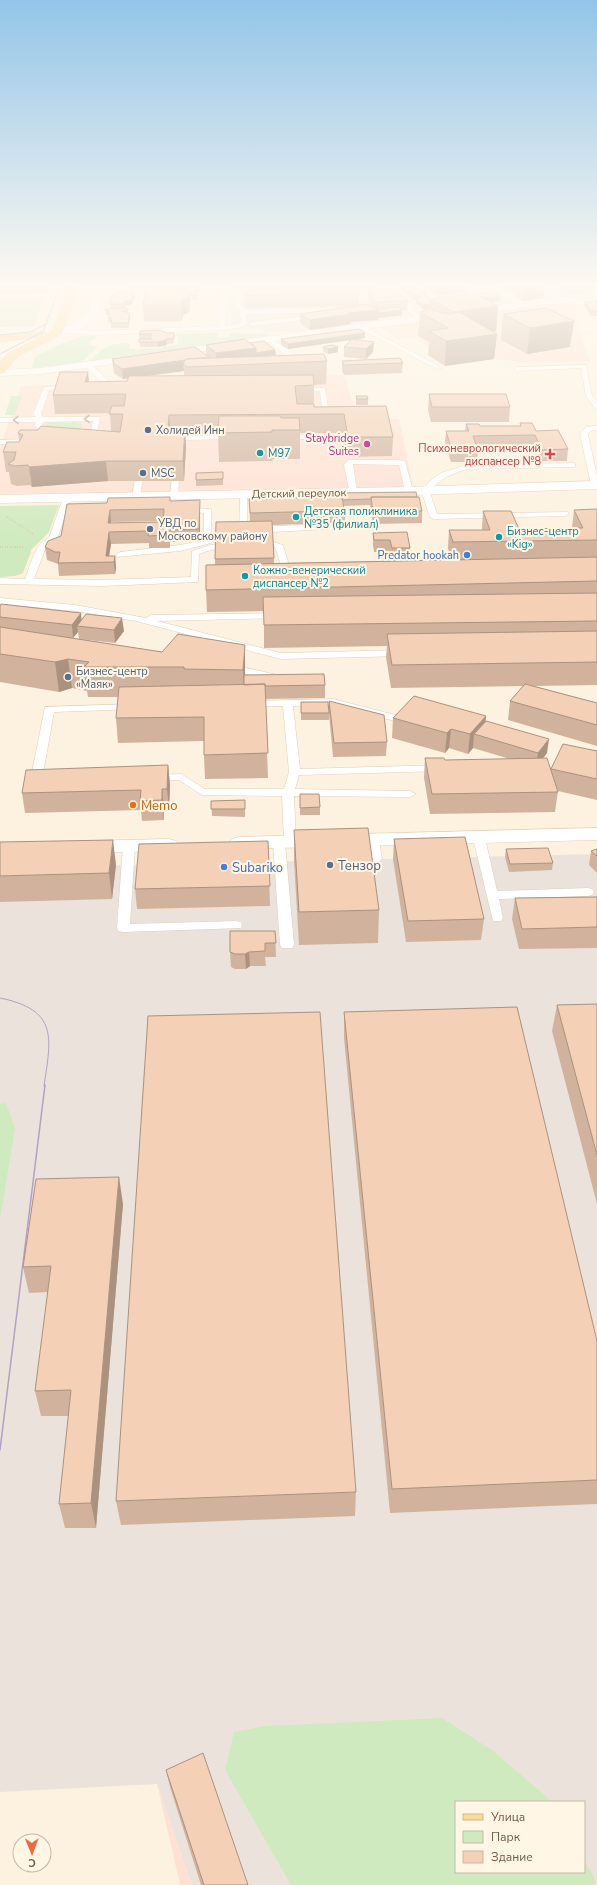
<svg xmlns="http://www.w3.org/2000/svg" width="597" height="1885" font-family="'Nunito Sans',sans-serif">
<rect width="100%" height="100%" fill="#fdf2df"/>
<path fill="#fee1d2" d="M562,302L569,303L590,361L521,362L494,359L445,366L428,355L437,353L414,337L399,339L378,326Z
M344,375L358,420L399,419L413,487L0,495V447L21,386Z
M157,1784L192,1885H180Z"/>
<path fill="#ebe3db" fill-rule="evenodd" d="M220,283H526L549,297L298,331L263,332L261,329H232L230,308L231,295L233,293Z
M544,283H597V298L561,296Z
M597,854V1885H192L157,1784L0,1792V868ZM456,1802H584V1872H456Z"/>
<path fill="#cfeabe" d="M44,297L34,326L0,327V298Z
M217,333L218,338L230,337L229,333L269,334V336L90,361C103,347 110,343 130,343L129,349L162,348L163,346H171V345H178V336H172V334Z
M84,336H95L97,338L89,342L90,345L97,347L82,362L32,368L35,357L38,355L58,345Z
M11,396H22L15,415H5Z
M47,421H70L82,424L79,436L43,439Z
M59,505L49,532L32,549L23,573L15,576L0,577V506Z
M6,1103L15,1128L0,1220V1104Z
M442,1718L492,1750L548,1798L550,1802H456V1872H584V1860L594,1877L595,1885H291L225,1770L234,1732L265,1726Z"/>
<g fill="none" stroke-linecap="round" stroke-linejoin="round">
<defs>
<path id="service" d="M208,283H215L226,291L278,285L276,283H283L287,286L226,294L225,326L239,324L241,322L240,312L235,303L237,296L240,294H261L264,296L261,298H242L241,303L245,310L342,308L345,310L342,312L246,314L247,322L243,327L226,330L97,335L58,333L55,331L58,329L97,331L219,326L220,291Z
M411,283L437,297L456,302L453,304L433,299L408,286L365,293L338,287L341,285L365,289Z
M479,283C494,282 514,294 525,304L520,305L504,294Z
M531,283H537L562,300L557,301Z
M588,283H594L597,290V299L594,297Z
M393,294H401L413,307V310L423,317V319H419L408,312V308L397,297L393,296Z
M308,316L310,317V319L252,326L249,324L252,322Z
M359,326H363L442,368L437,369L359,328Z
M267,338H271L297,356H306L309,358C296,368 277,348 267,340Z
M85,364L93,366L113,385V387L100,388V386L104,385L85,366Z
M586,365L592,396L597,402V409L595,408L586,396L581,368L517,371L514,369L517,367Z
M72,385L75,387L74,388L49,390L41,414L43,417H100L95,443H86L82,441L89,439L93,421L43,422L41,428H38L34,426L36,422H0V418L36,417L33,414L44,387Z
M296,388H325L331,426L324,424L320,391H298L296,390Z
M597,426V430L591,431L588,434L597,476V487H595L591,485L580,434L586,427Z
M326,431H332L333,439H283L279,437L283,435H326Z
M235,435H238V439L181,440L180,449L173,447L174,438L178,436Z
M36,439H39V443L0,444V440Z
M348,460H397L405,461L413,491L409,493L405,491L399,465L353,464L357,492L353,494H350L344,465Z
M138,463L145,465L140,496L136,498L132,496Z
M572,463H575V467L466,469L446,477L429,490L437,514L568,512L569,514L565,516L434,519L430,517L421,490L431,480L441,473L466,465Z
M172,479H175L179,481L178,496L174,498L170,496Z
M240,492H246L247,494V544L243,547L211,550L199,554L198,582L102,586L0,584V578L25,579C31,565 34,544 49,538L63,498L67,496L71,498L57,540L46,547L34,579L102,580L191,577L192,551L210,545L239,542Z
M179,507L211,509V543L180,551L117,557L116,555L120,552L180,545L204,540V513L182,511H179Z
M325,524L328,525V529L255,533L251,530L255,527Z
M263,532L267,535V540L283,545L290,569L289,571L286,572L282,569L275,547L259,541V535Z
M0,598L75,605L146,618L151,615L281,613L286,616L284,618L157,621L281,653L404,650L409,653L404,656L281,659L136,621L75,611L0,604Z
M228,664L287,677L288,679L283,682L224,669L223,667Z
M333,699L403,717L404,719L399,722L333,705L293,706L300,769L443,765L449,768L443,771L299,775L295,789L410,791L416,794L410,797L294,796L296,842L290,846L285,843L294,945L292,948H282L280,945L273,842L279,838L284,841L282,796L202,795L179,780L151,781L145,778L151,775L181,774L205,789H284L289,772L283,706L249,707L244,704L249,701Z
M133,704L137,705L138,707L137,709L54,712L42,779L45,782L39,785L32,784L30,782L45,707Z
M479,834L485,838L497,891L588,888L592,889L594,892L592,895L588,896L499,899L503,918L501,921H493L473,838Z
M373,836L379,840L382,859L376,863L370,859L367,840Z
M129,842L135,846L130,924L236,921L241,922L242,925L241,928L123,932L118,931L117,928L123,846Z"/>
<path id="minor" d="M81,283H92C103,293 101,305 96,318C88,328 67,336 54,333L53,331L54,329L71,325L86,316C93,299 93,297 81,283Z
M597,481V489L409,495L0,503V495L409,487Z"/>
<path id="tertiary" d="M570,297L597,300V306L570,303L548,304L41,374L0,376V370L41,368L548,298Z
M597,828V840L239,849L232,847L229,843L232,839L239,837Z
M169,839L176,841L179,845L176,849L169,851L83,853L76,851L73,847L76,843L83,841Z"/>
<path id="primary" d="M61,283H71L76,289V294L62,333L54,339L18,356L4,373L0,374V362L10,352L41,337L0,342V336L43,331L48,334L53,330L66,294V289Z"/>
</defs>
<use href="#service" stroke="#e1cebb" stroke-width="1"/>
<use href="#minor" stroke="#e1cebb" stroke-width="1"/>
<use href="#tertiary" stroke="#e1cebb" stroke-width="1"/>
<use href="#primary" stroke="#ded7d3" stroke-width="1"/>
<path stroke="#d8b39a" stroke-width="1" stroke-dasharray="0.5 1.5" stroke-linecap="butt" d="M128,305L139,308
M138,313H145
M494,327H505"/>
<path stroke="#d8b39a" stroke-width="1.5" stroke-dasharray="0.5 2" stroke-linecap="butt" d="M7,517L33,534
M0,547H23"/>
<use href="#service" fill="#fff" fill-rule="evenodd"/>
<use href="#minor" fill="#fff" fill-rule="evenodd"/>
<use href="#tertiary" fill="#fff" fill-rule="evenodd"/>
<use href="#primary" fill="#feda95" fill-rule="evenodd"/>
<path stroke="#b59fc6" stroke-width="1" d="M0,335L30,332L46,324
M0,354L43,332L57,293L56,288L51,283
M0,998C59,1010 51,1038 44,1086"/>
<path stroke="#b59fc6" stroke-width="1.5" d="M0,1450L45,1085"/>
</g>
<path fill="#d1b39d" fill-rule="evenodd" d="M0,283H48L49,289L47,293L0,294Z
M131,283H190L191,299L189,303V312L183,315L182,321L144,322L143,305L146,288H131Z
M192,283H205V287H202V292H198V300H192V295L193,292V288H192Z
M227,283H272V284L250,287L353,286L346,283H393L361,289L357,287L359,293V306H371L368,298L369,289L395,293L408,301L407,310H402V315L378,318V320L350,322V324L310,330L300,323V314L354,306L245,308L244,288L234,289L227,286Z
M417,283H460L467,291L439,295L417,284Z
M492,283H541L545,285L543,298L522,301L515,297L516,291L511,292Z
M558,283H591L592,284L590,293H563Z
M402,286L427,297L431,300V299L477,294L500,296L499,301L491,302L498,306L496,331L493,332L497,334L494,359L445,366L428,355L429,342L418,336L420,312L430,310V309L423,310L416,303V299L413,300L402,291Z
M134,295L132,304L125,306V308H128V313H130V318L128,328H111V323L108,322V315H106L105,309H110V304Z
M585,302H597V316H591L584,306Z
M503,314L570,347L527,354L501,340Z
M174,333V343L167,344V345L158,347H140L139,334Z
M365,333V338L353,339L373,352L366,359L344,357V347L352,340L288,349L281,345V339Z
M250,343L275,350L276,355L270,356L327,361L326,384L314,385V404H297L314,407L386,406L393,437L392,456L347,457L343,433H300V459H272L273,461L219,462L218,434H185L186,447L184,481H108L32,487L30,485L17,486L11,484L9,472H6L3,452L19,442V441L18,433L111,431L110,413L55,414L53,395L89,382L127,381L128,378L123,379L114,373L112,359L206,354V345ZM184,371V376H146Z
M323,347L338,352L328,354L323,352Z
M342,361L403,363L402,373L344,375L342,371Z
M429,394L510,407L509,422H431L428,410Z
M356,396L368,399V405H356Z
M520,423L536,431L568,449L567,461H540L533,446L477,447L478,450L477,462H451L445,442L446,431H465L466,424L480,426H520Z
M223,472V485L196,486V480Z
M416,492L422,511V523L373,524L370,509V505L343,506L345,515V527H332V523L272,525L274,563L391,561L390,552H374L373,545V533L410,548L409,560H451L448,548L449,530H482V528L483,511L519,529H573L572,527L574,510L597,509V685L534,686L597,703V746L508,720L510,701L523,686L391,688L386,657L387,646L264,648V611L207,612L206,590L215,564V559L250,521L249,499L339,497V493Z
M171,501L200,512V541L170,542V548H149V543L111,544L109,556H115L116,568L115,574L59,576L58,564L47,560L45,547L61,536L67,504ZM163,521V522L111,523V522Z
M0,606L82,620L124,631L115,643L79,639L78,632L73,638L162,652L245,645V675L325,685V698L265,699L268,778L205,779L204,755V741L118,743L116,718L118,697H88L87,691L72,688L59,692L0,682Z
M329,701L387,742L386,756L333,757L329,714Z
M301,702L329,713V720H301Z
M486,716L485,722L547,753L543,758L551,769L597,751V800L558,791L555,812L430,814L424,778L425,758L445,760L510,759L473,748L468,754L449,748L445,753L392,738L393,718Z
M168,765L170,785L169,809H164V820L142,821L141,810L25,813L22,793Z
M300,794L320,807V815H300Z
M245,800V817L212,816L211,801Z
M294,830L379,910L378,943L299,945L294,861Z
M394,839L484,919L481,940L406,942L393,859Z
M268,841L270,906L137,909L135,889Z
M0,842L116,865L112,899L0,902Z
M506,849L553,863L552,870L509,872L505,857Z
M597,849V873L589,865L591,851Z
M597,897V948L519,949L512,919L515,898Z
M275,931L276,957H265L266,966H250L246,969H235L231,967L230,952Z
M597,1004V1204L552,1031L557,1005Z
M344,1012L597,1341V1504L390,1513L344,1038Z
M123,1204L96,1528H65L59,1504L69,1416H41L35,1391L48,1292L29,1293L23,1267Z
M356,1492L355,1516L121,1525L116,1501Z
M166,1770L248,1885H201L170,1787Z"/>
<path fill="#aa927f" d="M46,283H48L49,289L47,293L46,284Z
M190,283L191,299L190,303L189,287Z
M233,283H272V284L234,289Z
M361,283H393L361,289Z
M460,283H467V291L439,295L440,286Z
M512,283H533L545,285L543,298L522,301L523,288L516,284V291L511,292Z
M133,291L134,295L132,304L125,306L124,309V304L125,301Z
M189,293L190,309L189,312L183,315L182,321L181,305L182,299Z
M413,295H418L417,299L416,298V299L413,300Z
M500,296L499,301L480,304L481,299Z
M431,304L430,309L423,310V305Z
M498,306L496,331L452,338L453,312Z
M379,310H402V315L378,318V320L350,322V324L310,330V320L348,313Z
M130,313V318L128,328V323Z
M574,321L570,347L527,354L530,328Z
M365,333V338L288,349V344Z
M497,334L494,359L445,366L446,341Z
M166,340L167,345L158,347V342Z
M374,342L373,352L366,359V349Z
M338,347V352L328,354V349Z
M256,348L275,350L276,355L216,363V353Z
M209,357L210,366L183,364L184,371L123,379L122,369Z
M88,372L90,390L85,382Z
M169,415L171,434L168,427Z
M185,428L186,447L184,481L183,461Z
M106,461L108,481L32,487L29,467Z
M200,500V541L199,529Z
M110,510L111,522L110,532H109L111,544L108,562L106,556L108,523Z
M115,556L116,568L115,574L114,562Z
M81,613L82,626H77L78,632L73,638L72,625Z
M122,618L124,631L115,643L114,630Z
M245,645V674L244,699L243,670Z
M68,659L72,688L59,692L55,662Z
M486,716L484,735L474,734L473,748L468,754L470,734Z
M451,729L449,748L445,753L447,733Z
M549,739L547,753L536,767L538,753Z
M168,765L170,785L169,809L167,789Z
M162,789L164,809V820L162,800Z
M113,840L116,865L112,899L109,873Z
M249,952L250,966L246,969L245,954Z
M119,1177L123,1204L96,1528L91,1503Z"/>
<path fill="#f3d0b6" stroke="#aa927f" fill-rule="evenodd" d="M0,283H46V284L0,285Z
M147,283H190L189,287H174V290L189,293V296L182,299L181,305H143Z
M434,283H460L440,286Z
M528,283H541L545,285L523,288L516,284Z
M563,283H591L592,284H564Z
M193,284H201L202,287H193Z
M357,285L359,293L245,295L244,287Z
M413,285L418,289H421L427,294H424L431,300V304L423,305L416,298L421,297L418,295H413L402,286Z
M369,289H393L395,293H400L408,301L373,302Z
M117,291H133L132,299L125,301L124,304H110L112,296L116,295Z
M198,291V295H192V292Z
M492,292L500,296L484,298L477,294Z
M475,293L498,306L453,312L431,299Z
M597,301V311H591L585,302Z
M368,304L379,310L348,313L351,314L310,320L300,314Z
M401,307L402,310L378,313L379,310L377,309Z
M128,308V310L122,311L130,313L128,323H111L112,318L108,317L109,311L105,310V309Z
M546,308L574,321L530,328L503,314Z
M431,310L449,314L459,312L497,334L446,341L429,331L448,328L420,312Z
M359,329L365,333L288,344L281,339Z
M158,330L166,332V333H174V338L166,339V340L158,342H139V339H152L150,338V335L152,334H139L140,331Z
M245,339L256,348L216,353L206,345Z
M352,339L374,342L366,349L344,347Z
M264,341L275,350L256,353V348L250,343Z
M332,345L338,347L328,349L323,347Z
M195,347L209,357L201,358L186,359L185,360L122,369L113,363L114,362L112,359Z
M324,354L327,361L187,367L183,364L186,359Z
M400,358L403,363L344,365L342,361Z
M60,372H88L85,382L127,381L129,376L313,375L314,385L295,386L297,404H314V407L386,406L393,437H348L344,414L169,415L168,427L185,428L183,461H106L29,467L28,465L15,466L8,464L14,460L16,452H3L7,442H19L23,435L18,433L20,430H38L41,426L120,432L123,414H109L112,406H124L126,394L53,395Z
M429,394H506L510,407H432Z
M356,396H367L368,399H357Z
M219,416H281V418H299L300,430H272V432L218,433Z
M520,423H532L536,431L558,430L568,449L542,450L535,435L473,436L478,450L452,451L446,431H469L466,424H479L480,426H521Z
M223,472V479L196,480V473Z
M416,492L417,497H371V499L342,500V497H340L339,493Z
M170,497V501L200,500L199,529L170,530V535L148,536L149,531L109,532L106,556H115L114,562L58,563L60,552H55L45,547L48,541L61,536L67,504L107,503L108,498ZM164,509L163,522L108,523L110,510Z
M342,497L345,515H333L332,511L250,513L249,499Z
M371,497H419L422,511L373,512Z
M597,509V540L453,542L449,530H490L483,511H511L519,529L583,528L574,510Z
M272,521L274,558L215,559L216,522Z
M407,532L410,548H392L390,540H374L373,533Z
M597,557V581L206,590V565Z
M597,593V621L264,625L263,597Z
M1,604L81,613L72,625L0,617V606Z
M86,614L122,618L114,630L77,626Z
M0,627L162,652L178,634L245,645L243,670L184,669V667H84L89,662L68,659L55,662L0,654Z
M597,631V662L392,665L387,634Z
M324,674L325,685L265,686V684L244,685V675Z
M265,684L268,753L204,755V717L116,718L119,687Z
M525,684L597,703V725L510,701Z
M414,696L486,716L470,734L451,729L447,733L393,718Z
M329,701L384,715L387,742L334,743Z
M301,702H328L329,713H301Z
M486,721L549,739L538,753L474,734Z
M563,744L597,751V779L551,769Z
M425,758H444L445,760L547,758L558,792L432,794Z
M168,765L167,789H162V800L140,801L141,790L22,793L26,770Z
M300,794H319L320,807L300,808Z
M245,800V809H211V801Z
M368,828L379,910L299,912L294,830Z
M465,837L484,919L408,921L394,839Z
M113,840L109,873L0,876V842Z
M268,841L270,886L135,889L139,844Z
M548,848L553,863L510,864L506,849Z
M597,849V856L591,851Z
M597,897V927L522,929L515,898Z
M230,931H275L276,943H265V951L249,952L245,954H235L230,952Z
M597,1004V1155L557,1005Z
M517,1007L597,1341V1480L392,1489L344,1012Z
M320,1012L356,1492L116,1501L148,1016Z
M119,1177L91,1503L59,1504L71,1390L35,1391L51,1266L23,1267L36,1179Z
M203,1753L248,1885H204L166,1770Z"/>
<defs><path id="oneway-chevron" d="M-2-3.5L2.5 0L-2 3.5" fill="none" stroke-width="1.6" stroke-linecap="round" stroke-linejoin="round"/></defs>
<g stroke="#ac9b90">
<use href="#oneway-chevron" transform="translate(87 419) rotate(179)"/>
<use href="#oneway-chevron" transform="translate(16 420) rotate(179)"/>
</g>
<linearGradient id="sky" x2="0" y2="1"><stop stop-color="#93c5e8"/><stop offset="0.52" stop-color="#fef9f1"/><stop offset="1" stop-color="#fef9f1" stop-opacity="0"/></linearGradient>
<rect width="597" height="547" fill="url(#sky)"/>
<g fill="#5c6f8a" stroke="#fff6e6" stroke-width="1.5">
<circle cx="148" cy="430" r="4"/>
<circle cx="143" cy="473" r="4"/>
<circle cx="150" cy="529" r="4"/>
<circle cx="68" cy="677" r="4"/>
<circle cx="330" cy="865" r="4"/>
</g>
<circle fill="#d1479c" stroke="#fff6e6" stroke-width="1.5" cx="367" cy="444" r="4"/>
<g fill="#0f9aa8" stroke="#fff6e6" stroke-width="1.5">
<circle cx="260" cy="453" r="4"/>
<circle cx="296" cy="517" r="4"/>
<circle cx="499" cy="537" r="4"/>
<circle cx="245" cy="576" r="4"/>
</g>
<path fill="#e0444e" stroke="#fff6e6" stroke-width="1.5" d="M548 448h4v4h4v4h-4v4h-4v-4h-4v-4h4z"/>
<g fill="#3f7fe0" stroke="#fff6e6" stroke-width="1.5">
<circle cx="467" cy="555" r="4"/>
<circle cx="224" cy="867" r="4"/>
</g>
<circle fill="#e8710a" stroke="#fff6e6" stroke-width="1.5" cx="133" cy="805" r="4"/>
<g text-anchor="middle" stroke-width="4" stroke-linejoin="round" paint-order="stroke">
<g font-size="11" fill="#4e5e75" stroke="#fff6e6" text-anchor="start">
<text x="156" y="434">Холидей Инн</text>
<text x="151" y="477">MSC</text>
<text x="158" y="527">УВД по<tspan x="158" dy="13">Московскому району</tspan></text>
<text x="76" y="675">Бизнес-центр<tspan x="76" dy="13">«Маяк»</tspan></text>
</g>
<g font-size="11" fill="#b23c85" stroke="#fff6e6" text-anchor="end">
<text x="359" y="442">Staybridge<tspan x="359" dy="13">Suites</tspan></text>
</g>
<g font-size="11" fill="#be3a42" stroke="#fff6e6" text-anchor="end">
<text x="541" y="452">Психоневрологический<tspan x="541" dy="13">диспансер №8</tspan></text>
</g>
<g font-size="11" fill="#0d838f" stroke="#fff6e6" text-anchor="start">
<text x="268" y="457">M97</text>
<text x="304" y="515">Детская поликлиника<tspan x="304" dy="13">№35 (филиал)</tspan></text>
<text x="507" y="535">Бизнес-центр<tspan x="507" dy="13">«Kig»</tspan></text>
<text x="253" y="574">Кожно-венерический<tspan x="253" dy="13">диспансер №2</tspan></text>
</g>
<g font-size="11" fill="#745846" stroke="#fff6e6">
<text transform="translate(299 493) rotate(-1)" y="4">Детский переулок</text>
</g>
<g font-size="11" fill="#366cbe" stroke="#fff6e6" text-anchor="end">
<text x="459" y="559">Predator hookah</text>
</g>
<g font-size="13" fill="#c56008" stroke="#fff6e6" text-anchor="start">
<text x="141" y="810">Memo</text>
</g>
<g font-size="13" fill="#4e5e75" stroke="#fff6e6" text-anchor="start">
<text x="338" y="870">Тензор</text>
</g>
<g font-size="13" fill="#366cbe" stroke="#fff6e6" text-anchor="start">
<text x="232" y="872">Subariko</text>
</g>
</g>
<rect x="455" y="1801" width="130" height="72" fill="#fff6e6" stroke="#c7b7a6"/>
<rect x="463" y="1814" width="20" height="6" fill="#feda95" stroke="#c7b7a6"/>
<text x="491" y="1821" font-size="12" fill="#745846">Улица</text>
<rect x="463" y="1831" width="20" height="12" fill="#cfeabe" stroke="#c7b7a6"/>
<text x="491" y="1841" font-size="12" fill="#745846">Парк</text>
<rect x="463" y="1851" width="20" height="12" fill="#f3d0b6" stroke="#c7b7a6"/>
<text x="491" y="1861" font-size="12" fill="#745846">Здание</text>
<g transform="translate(32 1853) rotate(179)"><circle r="19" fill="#fff6e6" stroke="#c7b7a6"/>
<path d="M0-3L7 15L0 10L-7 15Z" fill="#ec6a3f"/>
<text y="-6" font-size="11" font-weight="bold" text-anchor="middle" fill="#745846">С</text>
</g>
</svg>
